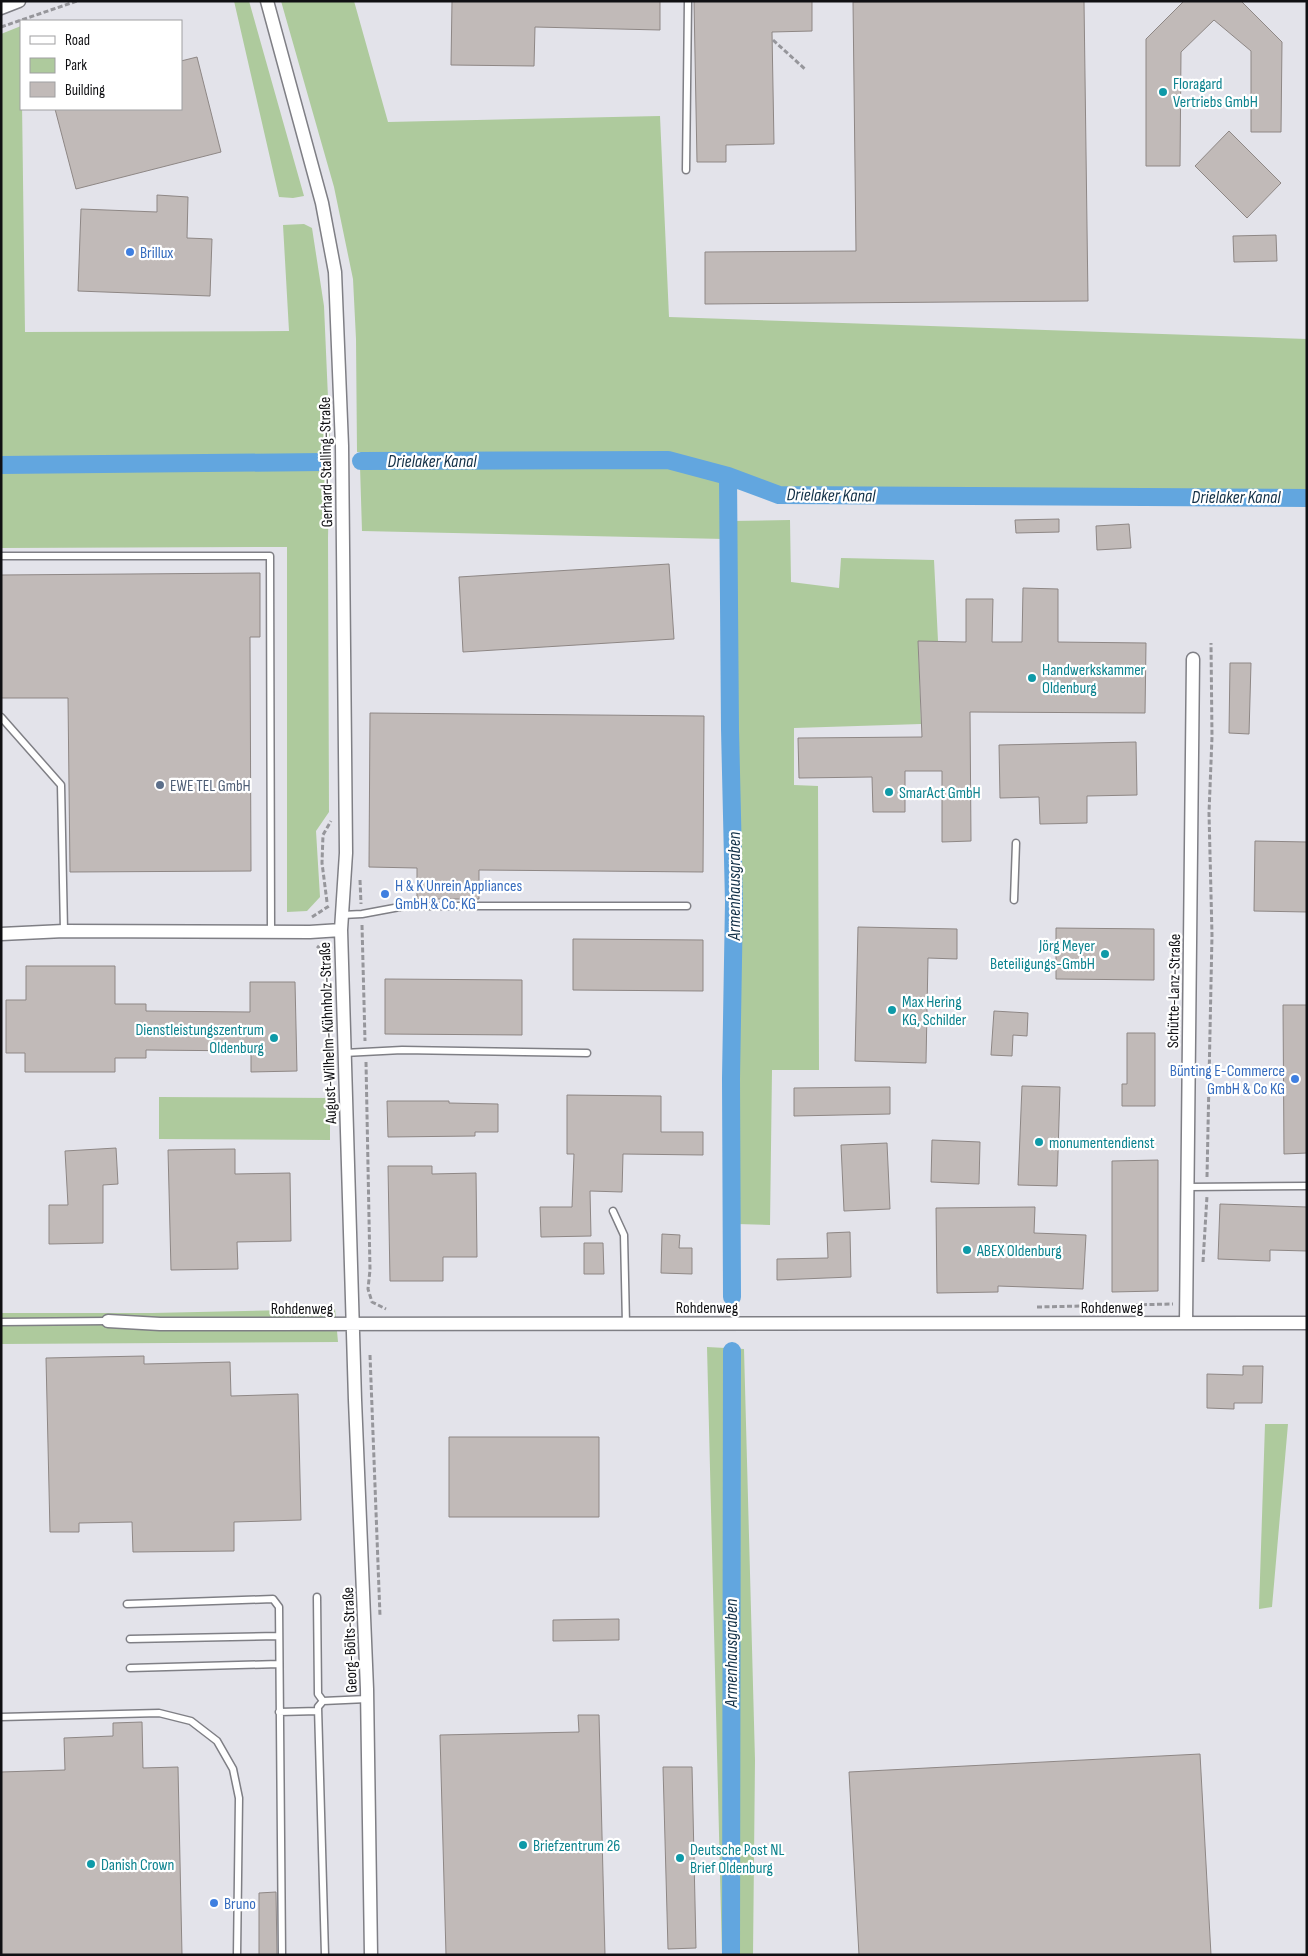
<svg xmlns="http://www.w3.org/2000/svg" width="1308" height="1956" font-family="'Sofia Sans Condensed',sans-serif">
<rect width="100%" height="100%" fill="#e3e3ea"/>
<path fill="#aeca9d" d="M234,1H249L304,196L293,198L279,197Z
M281,1H354L388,122L660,116L669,317L1307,339V490L781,489L664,452H357L356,339L353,279L334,187Z
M21,26L25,332L289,331L283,225L304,224L312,228L324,306L330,444L328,538L329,812L316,831L320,897L307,911L287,912V547L1,548V34Z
M669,465L724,481L725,539L362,531L360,466Z
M790,520L791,582L839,588L841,558L934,560L938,641L918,642L921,724L794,728V785L818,786L819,1070H772L770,1225L737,1224L739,902L732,521Z
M159,1097L330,1098V1140L159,1139Z
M335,1309L338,1342L1,1344V1313H152Z
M707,1347L744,1349L755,1760L753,1955H722Z
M1265,1424H1288L1272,1607L1259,1609Z"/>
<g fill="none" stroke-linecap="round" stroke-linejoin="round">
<path stroke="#62a6df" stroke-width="18" d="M361,461L668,460L728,476L779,495L1307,498
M1,465L323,462
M728,476L730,729L734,902L731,1079L732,1297
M731,1955L732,1351"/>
</g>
<path fill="#c1bab8" stroke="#8e8785" d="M452,1H660V30L535,27L534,66L451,65Z
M694,1H812V31L772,32L774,144L726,145V162H697Z
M1084,1L1088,301L705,304V252L856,251L853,2Z
M1184,1H1241L1282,42L1281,132H1251V51L1214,20L1181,52L1180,166H1146V39Z
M197,57L221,152L76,189L55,109H181V61Z
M1229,131L1281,183L1247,218L1195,166Z
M157,195L188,197L187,238L212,239L210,296L78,291L81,209L157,212Z
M1276,235L1277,261L1234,262L1233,236Z
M1059,519V532L1016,533L1015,520Z
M1129,524L1131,548L1097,550L1096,526Z
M669,564L674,639L463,652L459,577Z
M260,573V637H250L251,871L70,872L68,698H1V575Z
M1023,588L1058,589V642L1146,643L1145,713L970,712L971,841L942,842V771H905V812H873L872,777L799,778L798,738L922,737L918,641L966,642V599H993L992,642H1022Z
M1230,663H1251L1249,734L1229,733Z
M370,713L704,716L703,872L479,870V899H417V868L369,867Z
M1136,742L1137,795L1087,796V823L1040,824L1039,797L1000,798L999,745Z
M1255,841L1307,842V912L1254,911Z
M858,927L957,929V959L928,958L926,1063L855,1061Z
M1056,928L1154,929V980L1056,979Z
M573,939L703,940V991L573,990Z
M26,966H115V1004H146V1011L250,1012V982H295L297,1071L251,1072V1051L146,1050V1058H115V1072H25V1053H6V1000H26Z
M385,979L522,980V1035L385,1034Z
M1283,1005H1307V1153L1284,1154Z
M994,1011L1028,1013L1027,1036L1013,1035L1012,1056L991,1055Z
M1127,1033H1155V1106H1122V1084H1127Z
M1022,1086L1060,1087L1057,1186L1018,1185Z
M890,1087V1114L794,1116V1088Z
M567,1095L661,1096V1132H703V1155L623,1154L622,1192L590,1191L591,1236L541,1237L540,1207H572L574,1154H567Z
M387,1101H449V1103L498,1104V1132H475V1136L388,1137Z
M932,1140L980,1142L979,1184L931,1182Z
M887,1143L890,1209L844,1211L841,1145Z
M116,1148L118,1184L103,1185V1243L49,1244V1205H68L65,1151Z
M235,1149V1174L290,1173L291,1241L237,1242L238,1269L171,1270L168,1150Z
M1158,1160V1291L1112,1292V1161Z
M388,1166H432V1174L476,1173L477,1257H443V1281H390Z
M1220,1204L1307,1207V1251L1270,1250V1261L1218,1259Z
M1035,1207L1034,1233L1086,1235L1083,1289L998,1286V1292L937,1293L936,1208Z
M850,1232L851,1277L777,1280V1259L828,1258L827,1233Z
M662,1234L680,1235L679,1248H692V1274L661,1273Z
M584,1243H603L604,1274H584Z
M144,1356V1364L230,1362L231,1396L298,1394L301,1520L234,1522V1551L133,1552L132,1522L79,1523V1532H50L46,1358Z
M1243,1366H1263L1262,1403H1234V1409L1207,1408V1374L1243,1375Z
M449,1437H599V1517H449Z
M619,1619V1640L553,1641V1620Z
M578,1715H599L605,1955H446L440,1735L579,1732Z
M142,1722L143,1768L178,1767L182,1955H1V1772L65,1770L64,1738L113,1736V1723Z
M1200,1754L1211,1955H859L849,1772Z
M663,1767H692L696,1948L668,1949Z
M276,1892L277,1955H259V1893Z"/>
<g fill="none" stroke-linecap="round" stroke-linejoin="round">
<defs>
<path id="service" d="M686,170L688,1
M1,556H270L271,931
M1,717L61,785L64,931
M1014,900L1016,843
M342,915L362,914L405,906H687
M344,1053L402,1050L587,1053
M1188,1187L1307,1186
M613,1211L624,1235L626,1324
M1,1322L108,1321
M317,1597L318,1694L323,1701
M127,1604L273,1599L279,1607L282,1955
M130,1639L278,1636
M130,1668L279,1664
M279,1712L318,1711
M1,1717L159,1713L191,1721L217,1741L233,1769L239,1798L237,1955
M325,1955L318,1707L323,1701L367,1699"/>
<path id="minor" d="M267,1L322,203L335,272L342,446L346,853L341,930L355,1400L367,1689L371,1955
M1,8L19,1
M1,934L64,931L310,932L341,930
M108,1321L160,1324L1307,1323
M1186,1323L1193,659"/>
</defs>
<use href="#service" stroke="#7f7f85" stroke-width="9"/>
<use href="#minor" stroke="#7f7f85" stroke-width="15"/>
<path stroke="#96969b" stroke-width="3" stroke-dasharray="5 2.5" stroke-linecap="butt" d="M1,27L77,1
M773,40L806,70
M360,880L361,904
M327,902L322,863L323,835L331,821
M312,917L329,906
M362,925L365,1041
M317,946L328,955
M366,1062L370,1270L368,1289L372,1302L386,1309
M1207,1177L1212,935L1209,813L1212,737L1211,643
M1203,1262L1207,1196
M1037,1307L1173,1304
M370,1355L380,1616"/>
<use href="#service" stroke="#fff" stroke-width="6"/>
<use href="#minor" stroke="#fff" stroke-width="12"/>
</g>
<g fill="#0f9aa8" stroke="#fff" stroke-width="2">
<circle cx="1163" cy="92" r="5"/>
<circle cx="1032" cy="678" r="5"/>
<circle cx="889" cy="792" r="5"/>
<circle cx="1105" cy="954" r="5"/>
<circle cx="892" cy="1010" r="5"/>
<circle cx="274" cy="1038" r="5"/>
<circle cx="1039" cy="1142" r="5"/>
<circle cx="967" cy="1250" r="5"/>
<circle cx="523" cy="1845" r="5"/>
<circle cx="680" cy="1858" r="5"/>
<circle cx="91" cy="1864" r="5"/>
</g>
<g fill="#3f7fe0" stroke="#fff" stroke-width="2">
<circle cx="130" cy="252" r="5"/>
<circle cx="385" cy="894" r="5"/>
<circle cx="1295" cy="1079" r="5"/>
<circle cx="214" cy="1903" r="5"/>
</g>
<circle fill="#5c6f8a" stroke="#fff" stroke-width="2" cx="160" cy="785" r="5"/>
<g text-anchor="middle" stroke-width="4.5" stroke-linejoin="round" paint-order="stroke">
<g font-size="16" fill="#0d838f" stroke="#fff" text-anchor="start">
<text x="1173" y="89">Floragard<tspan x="1173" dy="18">Vertriebs GmbH</tspan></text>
<text x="1042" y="675">Handwerkskammer<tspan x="1042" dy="18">Oldenburg</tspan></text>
<text x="899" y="798">SmarAct GmbH</text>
<text x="1095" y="951" text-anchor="end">Jörg Meyer<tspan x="1095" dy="18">Beteiligungs-GmbH</tspan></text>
<text x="902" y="1007">Max Hering<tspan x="902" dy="18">KG, Schilder</tspan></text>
<text x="264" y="1035" text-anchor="end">Dienstleistungszentrum<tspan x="264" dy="18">Oldenburg</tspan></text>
<text x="1049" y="1148">monumentendienst</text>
<text x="977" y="1256">ABEX Oldenburg</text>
<text x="533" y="1851">Briefzentrum 26</text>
<text x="690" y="1855">Deutsche Post NL<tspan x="690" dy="18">Brief Oldenburg</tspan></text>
<text x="101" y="1870">Danish Crown</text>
</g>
<g font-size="16" fill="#366cbe" stroke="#fff" text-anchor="start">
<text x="140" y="258">Brillux</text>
<text x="395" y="891">H &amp; K Unrein Appliances<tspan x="395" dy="18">GmbH &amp; Co. KG</tspan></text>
<text x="1285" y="1076" text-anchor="end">Bünting E-Commerce<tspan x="1285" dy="18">GmbH &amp; Co KG</tspan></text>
<text x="224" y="1909">Bruno</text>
</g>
<g font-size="16" fill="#101013" stroke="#fff">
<text transform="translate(325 462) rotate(-91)" y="6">Gerhard-Stalling-Straße</text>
<text transform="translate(1173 991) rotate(-89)" y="6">Schütte-Lanz-Straße</text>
<text transform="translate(327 1033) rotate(-92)" y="6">August-Wilhelm-Kühnholz-Straße</text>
<text x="707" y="1313">Rohdenweg</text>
<text x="1112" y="1313">Rohdenweg</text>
<text x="302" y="1314">Rohdenweg</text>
<text transform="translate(349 1640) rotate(-92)" y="6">Georg-Bölts-Straße</text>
</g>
<g font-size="16" fill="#4e5e75" stroke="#fff" text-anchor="start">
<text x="170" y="791">EWE TEL GmbH</text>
</g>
<g font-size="18" font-style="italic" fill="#133148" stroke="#fff">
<text x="432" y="467">Drielaker Kanal</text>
<text transform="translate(831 495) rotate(1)" y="6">Drielaker Kanal</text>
<text x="1236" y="503">Drielaker Kanal</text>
<text transform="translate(734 886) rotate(-90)" y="6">Armenhausgraben</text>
<text transform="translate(731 1653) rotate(-90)" y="6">Armenhausgraben</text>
</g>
</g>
<rect width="1308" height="1956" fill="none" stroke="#101013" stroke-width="5"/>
<rect x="20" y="20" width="162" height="90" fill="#ffffff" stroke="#9f9fa1"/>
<rect x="30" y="36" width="25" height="8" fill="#ffffff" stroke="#9f9fa1"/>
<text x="65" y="45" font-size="15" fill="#101013">Road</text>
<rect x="30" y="58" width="25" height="15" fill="#aeca9d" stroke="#9f9fa1"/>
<text x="65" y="70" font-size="15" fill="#101013">Park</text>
<rect x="30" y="82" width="25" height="15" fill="#c1bab8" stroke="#9f9fa1"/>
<text x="65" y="95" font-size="15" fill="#101013">Building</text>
</svg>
